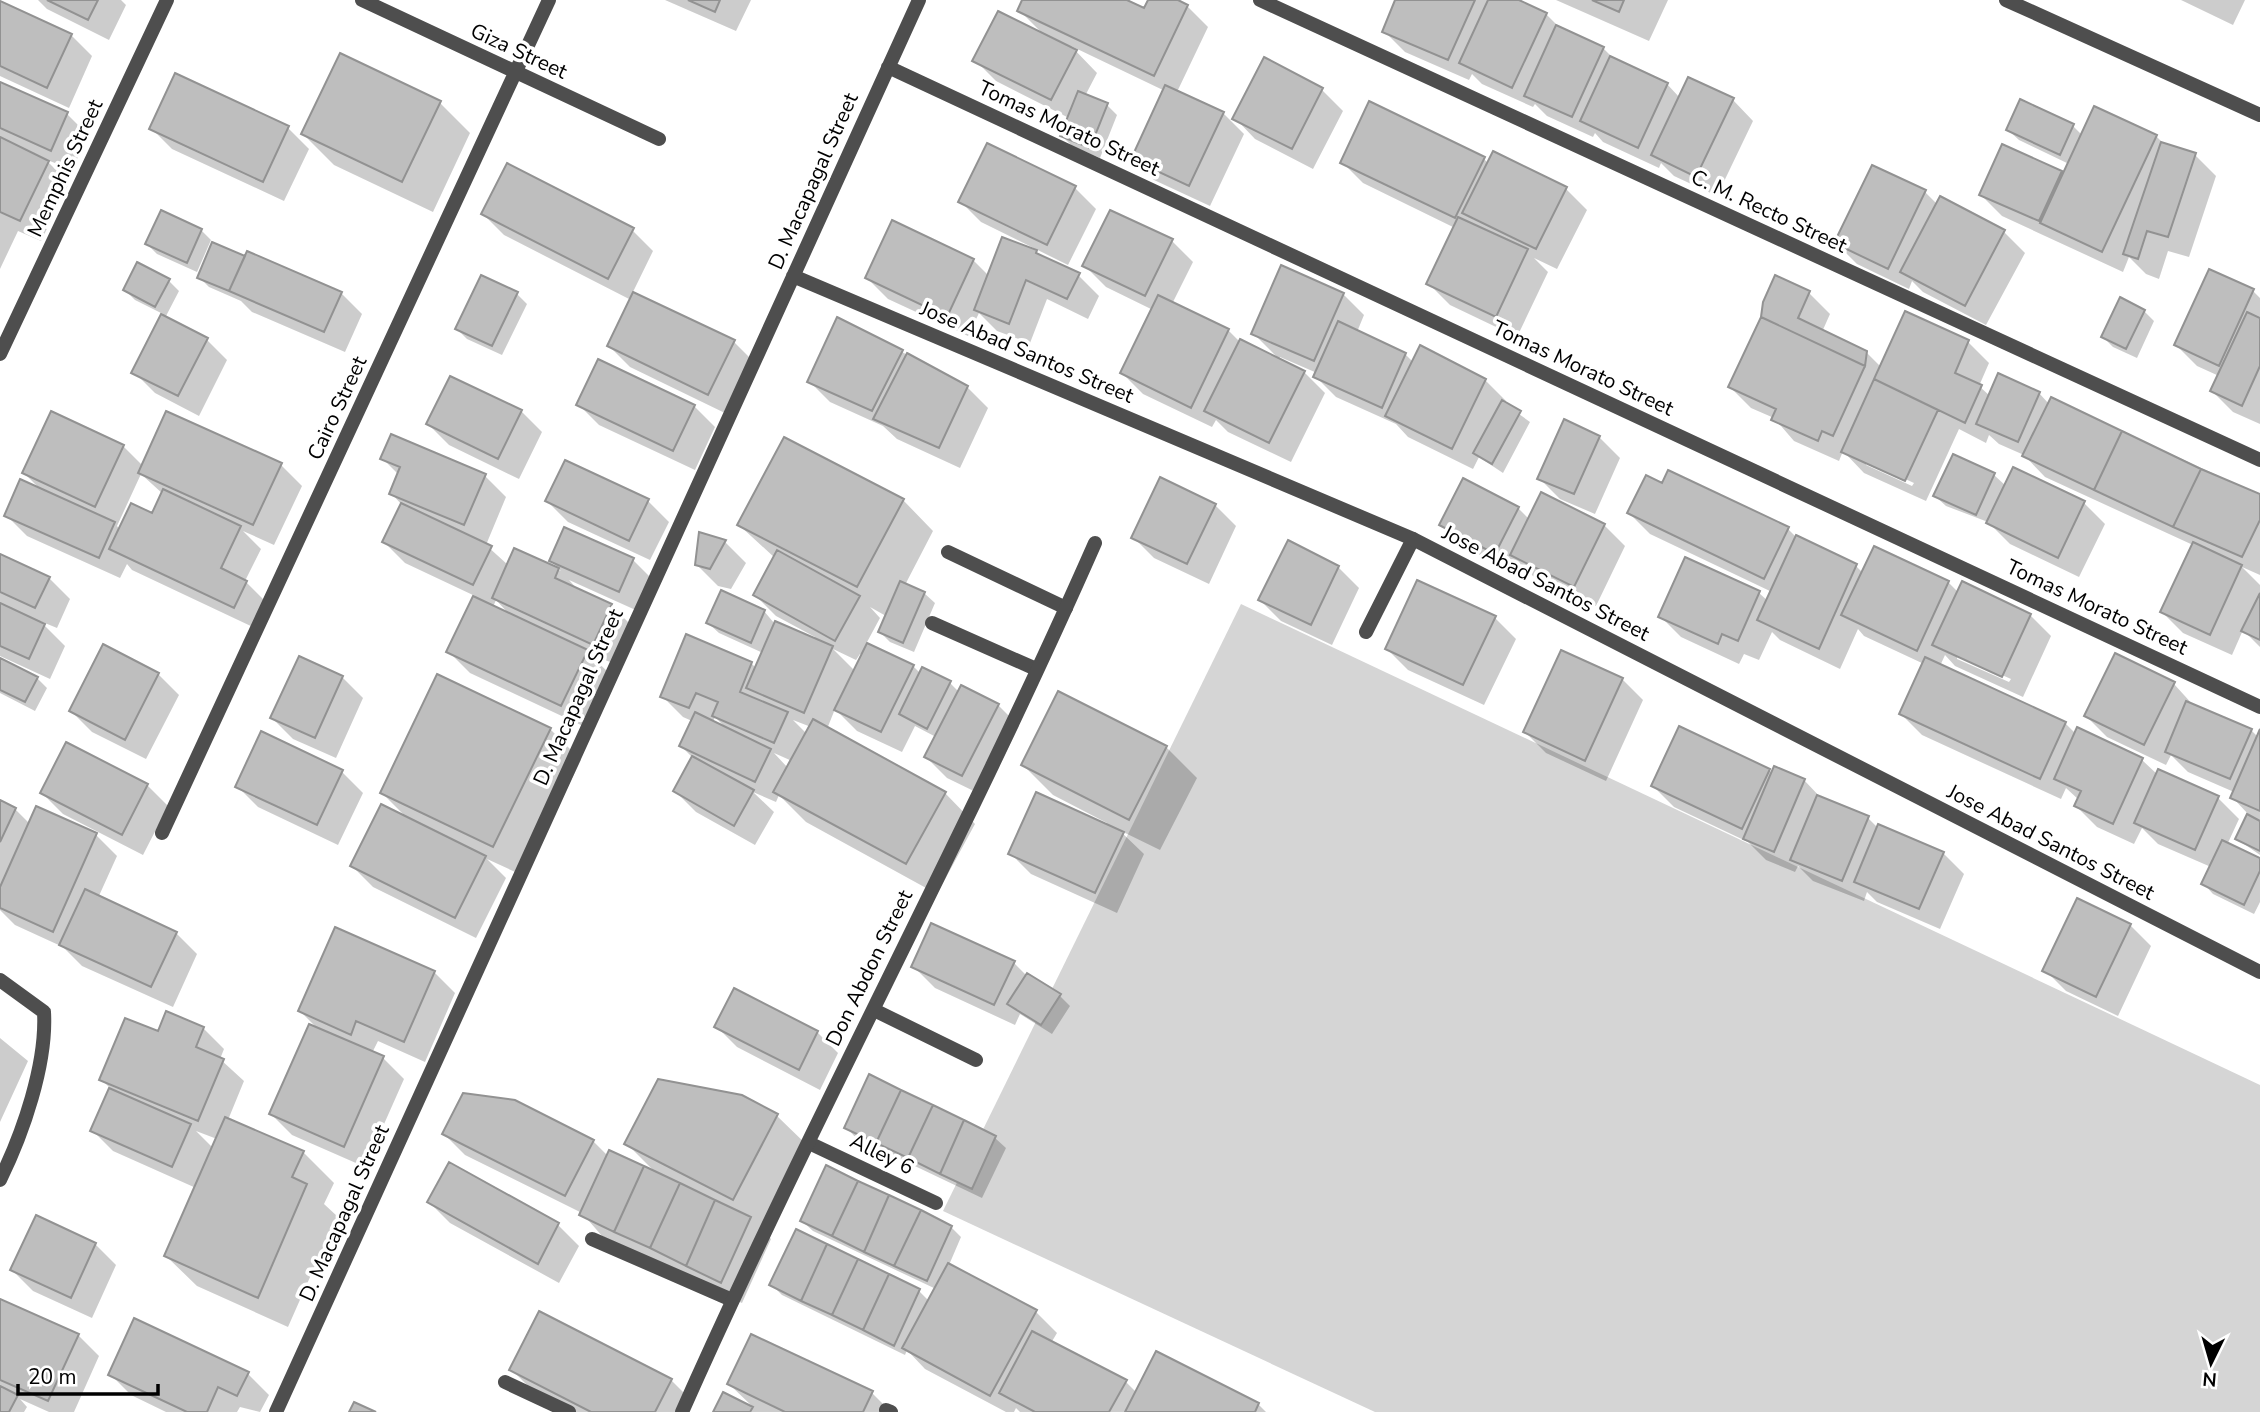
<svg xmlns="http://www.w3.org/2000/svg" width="2260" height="1412" font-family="'Nunito Sans',sans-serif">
<rect width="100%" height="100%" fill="#fff"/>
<path fill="#d5d5d5" d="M1241,604L2260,1085V1412H1375L943,1211Z"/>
<path fill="#0003" fill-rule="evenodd" d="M38,0H121L126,5L109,40L47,9Z
M665,0H751L736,31Z
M1024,0H1123L1145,10L1150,0H1174L1187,6L1208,27L1177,92L1223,113L1244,134L1210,206L1154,180L1133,159L1165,91L1071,46L1097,73L1085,96L1107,105L1117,115L1100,158L1072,146L1062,136L1069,118L996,81L975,60L1044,35L1019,10Z
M1397,0H1515L1546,14L1561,29L1603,48L1616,61L1667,84L1680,98L1733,100L1753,121L1717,196L1674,176L1661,163L1659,168L1603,142L1595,133L1593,137L1547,116L1535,104L1533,107L1482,84L1472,74L1469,80L1405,52L1384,31Z
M1556,0H1668L1649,41Z
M2181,0H2245L2233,25Z
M0,3L71,35L92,56L69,108L0,76Z
M1265,60L1322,90L1343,111L1313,169L1255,139L1235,118Z
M0,84L67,114L88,135L72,170L45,159L69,183L41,241L18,231L0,269Z
M440,103L470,133L433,212L334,165L303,134Z
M2073,126L2083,136H2156L2165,145L2195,155L2216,176L2189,257L2168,251L2159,279L2146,274L2129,257L2123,272L2002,216L1981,195L2061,172L2064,175L2069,164L2019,140L2008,130Z
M151,128H288L309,149L284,201L172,149Z
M1484,159L1489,164L1566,189L1587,210L1557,269L1534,258L1548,272L1517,337L1450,305L1429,284L1455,228L1363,183L1342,162Z
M1075,188L1096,209L1068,265L981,222L960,201Z
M1925,192L1938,205L2004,232L2025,253L1986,325L1923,292L1912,281L1909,289L1857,264L1836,243Z
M483,214L632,230L653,251L632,294L734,342L755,363L729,415L630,367L609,346L631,300L504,235Z
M201,230L211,240L197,272L157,254L147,244Z
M1172,241L1193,262L1172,304L1228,330L1240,342L1304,372L1325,393L1291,462L1228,432L1216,420L1212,427L1143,394L1122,373L1153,310L1106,287L1085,266Z
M1034,250L1042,258L1078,275L1099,296L1088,319L1047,299L1030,343L997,331L979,313L968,336L888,299L867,278L973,260L989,276Z
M2210,271L2253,291L2260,298V424L2233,412L2212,391L2219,376L2197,366L2176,345Z
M199,277L341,293L362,314L345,352L252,312L241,301L209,287Z
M1776,277L1809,293L1830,314L1822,332L1866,352L1881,367L1968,342L1989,363L1979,386L1990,396L2039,393L2049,404L2052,399L2260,495V575L2242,567L2260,585V647L2243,630L2232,655L2183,633L2162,612L2193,545L2045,477L2024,455L1999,444L1989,435L1986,443L1959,429L1926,501L1864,473L1843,451L1839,461L1794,441L1774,418L1751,408L1730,387L1763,317ZM1866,461L1914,483L1912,486L1866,465Z
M169,281L179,291L165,318L206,339L227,360L199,416L155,393L134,372L163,314L135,300L125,290Z
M517,294L527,304L502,355L467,339L457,329Z
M1343,294L1364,315L1357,332L1405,354L1413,362L1485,380L1506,401L1505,404L1530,422L1503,473L1479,457L1473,469L1408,437L1396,424L1336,397L1315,376L1317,373L1280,357L1279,359L1253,333Z
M2144,311L2154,321L2137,358L2113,347L2103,337Z
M902,352L967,387L988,408L960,468L897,439L883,426L830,402L809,381Z
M578,404L694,406L715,427L695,470L599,425Z
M521,411L542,432L519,479L449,445L428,424Z
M392,436L485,476L506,497L486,545L508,565L515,550L561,571L551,561L565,529L633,560L654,581L640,612L569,580L579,591L611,605L632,626L615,664L588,653L608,672L583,726L470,673L449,652L475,596L405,563L384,542L402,505L391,493L399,475L382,458ZM496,600L510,615L493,607Z
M1599,437L1620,458L1595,514L1560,499L1539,478Z
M123,446L143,466L281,465L302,486L274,545L243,531L261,549L245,581L267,603L255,628L132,570L127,564L120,578L27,536L6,515L42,491L24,473ZM141,474L163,494L153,515L120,530L117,526Z
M1954,456L1994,475L2006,486L2084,503L2105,524L2079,577L2010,544L1988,522L1946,506L1935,496Z
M565,462L648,501L669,522L650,560L568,522L547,501Z
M1663,486L1788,529L1796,537L1856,566L1863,573L1875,548L1948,582L1958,592L2030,615L2051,636L2023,697L1955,666L1945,655L1940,666L2065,723L2076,734L2078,730L2142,760L2158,775L2218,798L2239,819L2227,845L2260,860V902L2254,914L2213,894L2203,883L2211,867L2158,844L2142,828L2134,844L2097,827L2076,806L2079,800L2066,788L2061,799L1922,735L1901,714L1924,664L1864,636L1858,629L1840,669L1780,640L1772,632L1759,660L1744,654L1739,664L1681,637L1660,616L1686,559L1759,593L1768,601L1772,592L1650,534L1629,513ZM1957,655L2011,679L2009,682L1957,659Z
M903,500L933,531L905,585L924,593L935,603L914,652L890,642L880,632L886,616L870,607L880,618L866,644L913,666L921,674L950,683L959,692L998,705L1019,726L984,796L947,778L926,757L936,737L915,726L902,752L857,731L835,709L827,729L945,793L975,824L937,894L806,822L779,795L776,802L753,792L774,812L755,845L696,812L675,791L693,758L681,746L692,721L683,717L662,696L751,663L756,668L763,653L719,633L708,623L764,611L774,623L814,640L815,637L776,616L755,595L775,558L739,525ZM833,649L856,660L860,654L863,655L855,671ZM715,717L727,729L713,722ZM793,720L811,727L807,734ZM774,753L792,761L788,768Z
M1215,505L1236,526L1209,584L1154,558L1133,537Z
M1518,508L1530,520L1604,525L1625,546L1596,606L1533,576L1521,564L1516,574L1462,546L1441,525Z
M725,542L746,563L731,589L718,586L697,565Z
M1288,543L1338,567L1359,588L1332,645L1281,621L1260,600Z
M0,556L49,578L70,599L57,628L40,621L65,646L50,679L0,656Z
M1495,618L1516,639L1484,705L1408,670L1387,649Z
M0,660L37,678L47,688L35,711L0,693Z
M158,674L179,695L146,759L92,732L71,711Z
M342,677L363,698L336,758L293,739L272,718Z
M1622,679L1643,700L1606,781L1546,753L1525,732Z
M2174,684L2194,706L2251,730L2258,737L2260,733V855L2237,839L2249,815L2232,797L2234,792L2188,772L2171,755L2166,765L2107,737L2086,716Z
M550,729L581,760L524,876L487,859L506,878L476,938L373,887L352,866L408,819L382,793Z
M262,734L342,772L363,793L338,845L258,807L237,786Z
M1166,747L1197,778L1160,850L1119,830L1144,854L1117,913L1031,874L1010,853L1107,823L1053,795L1023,765Z
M1769,770L1773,774L1804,780L1822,799L1868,818L1878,828L1943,853L1964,874L1940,929L1877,902L1867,892L1864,901L1813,881L1798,866L1795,872L1766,860L1748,842L1674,807L1653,786Z
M147,785L168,806L143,855L63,814L42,793Z
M0,802L15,809L30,824L37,808L96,835L117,856L98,898L176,933L197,954L173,1007L82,966L63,947L15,925L0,910Z
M2130,925L2151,946L2118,1016L2066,991L2045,970Z
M1014,963L1027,976L1060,996L1070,1006L1052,1034L1020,1014L1015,1025L935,988L914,967Z
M434,972L455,993L425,1062L378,1041L372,1053L383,1058L404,1079L365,1167L292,1135L271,1114L319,1030L300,1011Z
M716,1026L817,1032L838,1053L820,1090L737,1047Z
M203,1028L224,1049L220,1059L244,1081L228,1120L303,1152L334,1183L324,1204L337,1216L288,1327L197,1286L166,1256L196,1188L113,1151L92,1130L111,1089L101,1079L159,1033ZM196,1131L217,1139L213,1148Z
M0,1038L28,1061L0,1122Z
M869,1077L995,1138L1006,1148L982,1198L856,1138L846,1127Z
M741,1096L777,1116L808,1146L764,1232L771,1239L742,1303L602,1236L582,1213L465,1155L444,1134L593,1141L608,1156L656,1173L626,1143Z
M450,1164L558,1225L579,1246L559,1283L450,1223L429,1202Z
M37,1217L95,1244L116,1265L92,1318L33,1291L12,1270Z
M802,1221L951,1227L961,1237L949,1265L1036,1312L1057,1333L1051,1343L1126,1382L1137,1393L1258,1404L1266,1412H1020L1016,1408L1014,1412H1006L925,1369L907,1350L905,1355L782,1295L772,1285L919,1291L929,1301L936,1289L813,1231Z
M0,1301L78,1335L99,1356L74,1412H49L20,1399L27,1407L24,1412H0Z
M511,1369L671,1380L692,1401L687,1412H574L532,1390Z
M110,1374H248L269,1395L260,1412L240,1407L237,1412H166L131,1395Z
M729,1384L872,1393L891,1412H715L724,1394L754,1408Z"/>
<path fill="#bebebe" stroke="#929292" stroke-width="2" d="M47,0H98L88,20Z
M688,0H720L715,12Z
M1022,0H1127L1144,8L1148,0H1178L1188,5L1154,76L1017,11Z
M1395,0H1475L1448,60L1382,32Z
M1488,0H1519L1547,13L1512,88L1459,63Z
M1592,0H1624L1619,12Z
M0,1L72,34L47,88L0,66Z
M998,11L1077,50L1051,100L972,61Z
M1556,25L1604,47L1572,117L1524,96Z
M340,53L441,101L402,182L301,134Z
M1610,56L1668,83L1638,148L1580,121Z
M1264,57L1323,88L1292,149L1232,119Z
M175,73L289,126L263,182L149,129Z
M1688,77L1734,98L1696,177L1651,155Z
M0,82L68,112L51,151L0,128Z
M1165,85L1224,112L1189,186L1131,159Z
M1078,91L1108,103L1090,148L1060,136Z
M2020,99L2074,124L2060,155L2006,130Z
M1369,101L1485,157L1455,218L1340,163Z
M2094,106L2157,135L2102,252L2040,223Z
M0,137L49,161L20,221L0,212Z
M2161,142L2196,153L2168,237L2147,231L2138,259L2123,254Z
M987,143L1076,186L1047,245L958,202Z
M2002,144L2062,171L2039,221L1979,195Z
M1493,151L1567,187L1536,249L1462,213Z
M507,163L634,228L608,279L481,214Z
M1872,165L1926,190L1888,269L1834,243Z
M1940,196L2005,230L1965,306L1900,272Z
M161,210L202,229L187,263L145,244Z
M1110,210L1173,239L1145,296L1082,266Z
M1458,217L1528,249L1496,317L1426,284Z
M892,220L974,259L947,317L865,278Z
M1002,237L1037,250L1036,253L1080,273L1067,299L1026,280L1009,324L974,310Z
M212,242L245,256L229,291L197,278Z
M247,251L342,292L324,332L229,291Z
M137,262L170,279L155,307L123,290Z
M1281,265L1344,293L1314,361L1251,334Z
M2209,269L2254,289L2219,366L2174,345Z
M481,275L518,292L492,346L455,329Z
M1775,275L1810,291L1798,318L1867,351L1865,366L1761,317L1763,302Z
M633,292L735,340L708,395L607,346Z
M1158,295L1229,329L1191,408L1120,373Z
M2120,297L2145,310L2126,349L2101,337Z
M1905,311L1969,340L1955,373L1982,385L1965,423L1874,379Z
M2247,312L2260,318V366L2242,406L2210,391Z
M161,314L208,338L178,396L131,373Z
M837,317L903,350L872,411L807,382Z
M1761,317L1865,366L1833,436L1822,431L1818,441L1771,420L1776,409L1728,387Z
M1338,321L1406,353L1382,408L1313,377Z
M1240,339L1305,371L1269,443L1204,411Z
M1420,345L1486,379L1452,449L1385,416Z
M907,353L968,386L939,448L873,419Z
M598,359L695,405L673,451L576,405Z
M1998,373L2040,392L2018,442L1976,424Z
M450,376L522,410L498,459L426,424Z
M1874,379L1938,410L1905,481L1841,452Z
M2051,397L2122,431L2094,490L2022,456Z
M1502,400L1521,411L1492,464L1473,453Z
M51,411L124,445L95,507L22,473Z
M166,411L282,463L253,525L138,473Z
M1564,419L1600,436L1574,494L1537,479Z
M2122,431L2201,469L2173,527L2094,490Z
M391,434L486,474L464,525L389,494L400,467L380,459Z
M784,437L904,499L857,587L737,525Z
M1953,454L1995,473L1976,515L1933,496Z
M565,460L649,499L629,541L545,501Z
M2013,467L2085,501L2058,558L1986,523Z
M2201,469L2260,494V520L2242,557L2173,527Z
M1668,470L1789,527L1764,579L1627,513L1646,475L1662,483Z
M1160,477L1216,504L1187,564L1131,538Z
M1463,478L1519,507L1495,554L1439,525Z
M20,479L115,522L99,558L4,516Z
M163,489L241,526L221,568L247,581L234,608L109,549L131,503L152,513Z
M1541,492L1605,524L1574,587L1510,555Z
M401,503L492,546L473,585L382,542Z
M564,527L634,558L619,592L549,561Z
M699,532L726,540L710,569L695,565Z
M1796,535L1857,564L1819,649L1757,620Z
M1288,540L1339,566L1311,625L1258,600Z
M2193,542L2242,565L2210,635L2160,612Z
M1874,546L1949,581L1917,651L1841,615Z
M514,548L559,568L555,578L612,604L593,645L492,598Z
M777,550L860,596L835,641L753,595Z
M0,554L50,577L35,608L0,592Z
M1685,557L1760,591L1738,641L1722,634L1718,644L1658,617Z
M1417,580L1496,616L1463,685L1385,649Z
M900,581L925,592L903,643L878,632Z
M1962,581L2031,614L2002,677L1932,645Z
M721,590L765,610L751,643L706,623Z
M2260,593V640L2241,631Z
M473,596L588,650L561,706L446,652Z
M0,603L45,624L29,659L0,646Z
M775,621L833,646L804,713L746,688Z
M686,634L752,662L740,692L788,712L774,743L712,716L718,702L696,693L689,708L660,697Z
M867,643L914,665L881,732L834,710Z
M103,644L159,673L125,740L69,711Z
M1561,650L1623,678L1585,761L1523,732Z
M2115,653L2175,682L2144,745L2084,716Z
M299,656L343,676L315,738L270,718Z
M1925,657L2066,722L2040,779L1899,714Z
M0,658L38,677L25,702L0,690Z
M922,667L951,681L927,729L899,714Z
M437,674L551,728L493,847L380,793Z
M961,685L999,704L962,776L924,757Z
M1058,691L1167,746L1129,820L1021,765Z
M2186,701L2252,729L2230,779L2165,752Z
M695,712L771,749L755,782L679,746Z
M813,719L946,792L906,864L773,792Z
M1679,726L1770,769L1742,829L1651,786Z
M2077,727L2143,758L2113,824L2074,806L2081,791L2054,779Z
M2260,729V811L2230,798Z
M261,731L343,770L317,825L235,787Z
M66,742L148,784L122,835L40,793Z
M692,756L754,790L734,826L673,791Z
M1774,766L1805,779L1774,852L1743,839Z
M2158,769L2219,796L2195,850L2134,823Z
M1036,792L1124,832L1095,893L1008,854Z
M1817,795L1869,816L1842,881L1790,860Z
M0,800L16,808L0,842Z
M381,804L486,856L455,918L350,866Z
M36,806L97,833L53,932L0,908V887Z
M2247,814L2260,821V851L2235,839Z
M1878,824L1944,852L1919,909L1854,882Z
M2222,840L2260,858V871L2244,905L2201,884Z
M85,889L177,932L151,987L59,945Z
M2077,898L2131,924L2096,997L2042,971Z
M931,923L1015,961L994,1005L911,967Z
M335,927L435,971L404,1042L356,1021L351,1035L298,1011Z
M1027,973L1061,994L1041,1025L1007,1004Z
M734,988L818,1031L799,1070L714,1027Z
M166,1011L204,1027L196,1047L224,1059L198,1121L99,1080L125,1018L158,1031Z
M309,1024L384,1056L344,1147L269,1114Z
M869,1074L901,1090L876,1143L844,1128Z
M658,1079L742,1095L778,1114L733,1200L624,1144Z
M109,1088L191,1124L172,1167L90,1131Z
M901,1090L933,1105L908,1158L876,1143Z
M463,1093L515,1100L594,1140L565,1196L442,1134Z
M933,1105L964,1120L940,1174L908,1158Z
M225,1117L304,1151L292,1177L307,1184L258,1298L164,1256Z
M964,1120L996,1136L972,1189L940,1174Z
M609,1150L644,1166L614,1232L579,1215Z
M449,1162L559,1223L538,1264L427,1202Z
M826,1165L858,1181L832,1236L800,1221Z
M644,1166L680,1183L650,1248L614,1232Z
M858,1181L889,1195L864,1252L832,1236Z
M680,1183L715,1200L686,1266L650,1248Z
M889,1195L921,1210L894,1266L864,1252Z
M715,1200L751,1217L721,1283L686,1266Z
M921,1210L952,1226L927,1281L894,1266Z
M36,1215L96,1243L71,1298L10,1270Z
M796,1229L827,1244L801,1301L769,1285Z
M827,1244L858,1259L832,1315L801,1301Z
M858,1259L889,1274L863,1330L832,1315Z
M948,1263L1037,1310L990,1396L902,1348Z
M889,1274L920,1289L894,1346L863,1330Z
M0,1299L79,1334L48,1401L0,1380Z
M539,1311L672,1379L655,1412H591L509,1370Z
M134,1318L249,1372L237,1396L218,1387L207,1412H187L108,1375Z
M1032,1331L1127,1380L1109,1412H1035L999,1393Z
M751,1334L873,1391L863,1412H785L727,1384Z
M1156,1351L1259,1403L1255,1412H1125Z
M0,1386L18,1395L9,1412H0Z
M723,1392L753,1407L750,1412H713Z
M354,1402L376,1412H349Z"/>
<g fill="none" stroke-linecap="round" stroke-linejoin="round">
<path stroke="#4e4e4e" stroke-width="14" d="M948,552L1066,608
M932,623L1036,669
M1366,632L1413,539
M874,1010L976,1060
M809,1143L936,1203
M592,1239L732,1300
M505,1382L569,1412"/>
<path stroke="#4e4e4e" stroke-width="14" d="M362,0L659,139
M1260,0L2260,460
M2006,0L2260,115
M888,67L2260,707
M793,276L1413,539L2260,972
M0,354L167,0
M162,833L549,0
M0,980L44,1012C47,1064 23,1133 0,1180
M886,1410L891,1412
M276,1412L919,0
M682,1412C812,1119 966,836 1095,543"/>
</g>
<g text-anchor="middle" stroke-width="7" stroke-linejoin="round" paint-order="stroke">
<g font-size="21" fill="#000" stroke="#fff">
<text transform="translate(519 51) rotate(25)" y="7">Giza Street</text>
<text transform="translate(1069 128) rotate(25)" y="7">Tomas Morato Street</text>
<text transform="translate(65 168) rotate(-65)" y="7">Memphis Street</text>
<text transform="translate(813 181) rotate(-66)" y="7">D. Macapagal Street</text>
<text transform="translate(1769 211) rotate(25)" y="7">C. M. Recto Street</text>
<text transform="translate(1027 352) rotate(23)" y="7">Jose Abad Santos Street</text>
<text transform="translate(1583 368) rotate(25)" y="7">Tomas Morato Street</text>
<text transform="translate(337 408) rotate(-65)" y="7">Cairo Street</text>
<text transform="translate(1546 583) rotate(27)" y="7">Jose Abad Santos Street</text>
<text transform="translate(2097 607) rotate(25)" y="7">Tomas Morato Street</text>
<text transform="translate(578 697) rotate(-66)" y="7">D. Macapagal Street</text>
<text transform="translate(2051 842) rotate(27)" y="7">Jose Abad Santos Street</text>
<text transform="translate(869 968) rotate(-64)" y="7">Don Abdon Street</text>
<text transform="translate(882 1154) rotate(26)" y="7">Alley 6</text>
<text transform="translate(344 1213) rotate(-66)" y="7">D. Macapagal Street</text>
</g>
</g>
<g transform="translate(2211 1363) rotate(185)" stroke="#ffffff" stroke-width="5" paint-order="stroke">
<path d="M0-5L12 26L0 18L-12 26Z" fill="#000000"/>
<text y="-10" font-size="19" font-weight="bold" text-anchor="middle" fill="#000000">N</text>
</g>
<path d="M18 1384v10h140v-10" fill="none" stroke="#000000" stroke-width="3.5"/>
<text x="28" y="1384" font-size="21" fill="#000000" stroke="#ffffff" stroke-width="5" paint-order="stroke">20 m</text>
</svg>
